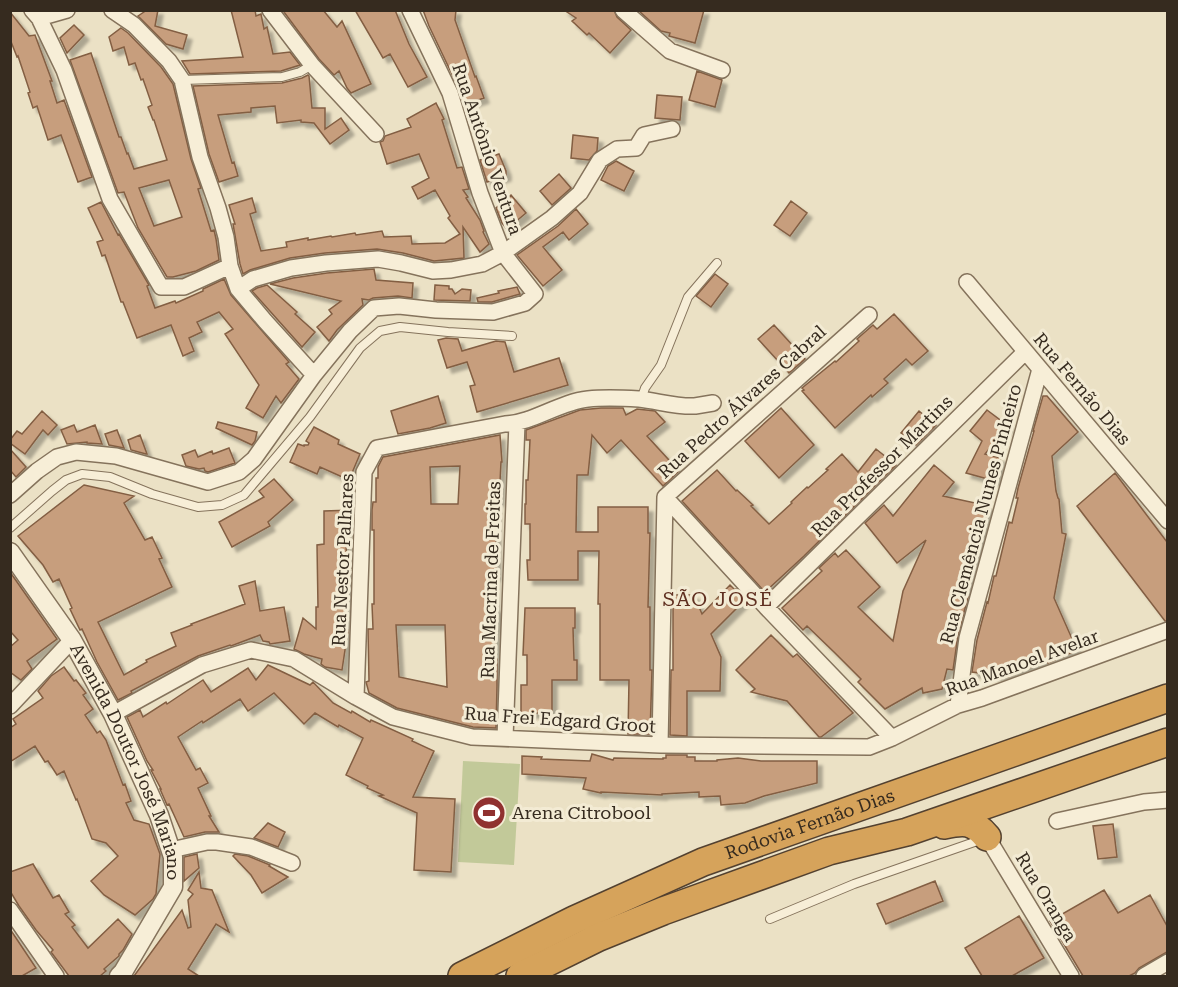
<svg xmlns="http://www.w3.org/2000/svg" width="1178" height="987" font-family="'Roboto Serif',serif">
<defs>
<filter id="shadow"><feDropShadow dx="5" dy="5" stdDeviation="1.5" flood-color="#0004"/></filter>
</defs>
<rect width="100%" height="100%" fill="#ebe1c5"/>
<path fill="#c2c999" d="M463,761L520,764L514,865L458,862Z"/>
<path fill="#c79e7d" stroke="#835e43" stroke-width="1.5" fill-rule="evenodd" filter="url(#shadow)" d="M147,10H158L155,26L187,35L183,49L166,44L138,16Z
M231,10H255L256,16L261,14L264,29L267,27L273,54L290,52L300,65L281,71L190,74L182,61L243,57Z
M286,10H323L337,27L342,21L371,84L351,93L347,88L339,71L334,75L319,59L284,12Z
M355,10H395L409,44L427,77L408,87L390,54L383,58Z
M423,10H456L455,20L475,77L476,76L484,98L464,105L459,89L429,26Z
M564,10H614L617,17L631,30L610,53L589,33L587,35L572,21L576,18Z
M638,10H704L695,43L669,36L670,33L661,31Z
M10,12L29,36L35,35L52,81H50L57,103L64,100L92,177L78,182L61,135L48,140L37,106L33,108L28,93L30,92L18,56L17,57L10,39Z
M74,25L84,35L67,53L60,38Z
M121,28L128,33L161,67L173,84L191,159L201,188L198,189L211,231L214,230L216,239L219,260L196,271L173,277H167L138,228L124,192L118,193L70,60L91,53L119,137H121L127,154L128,153L134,169L167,160L154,120H153L148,107L152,105L143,79L141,80L135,63L129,65L124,47L113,51L109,37ZM169,180L182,217L154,226L139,188Z
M697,71L722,80L715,107L689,100Z
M308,75L309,76L312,108H325V129L341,118L349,130L330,144L314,123L301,122V120L277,123L275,106L251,108V112L218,115L232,163L234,162L238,176L219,182L209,154L193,86L282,83L302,78Z
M657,95L682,97L680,120L655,118Z
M436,103L444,119L442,120L457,168L462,167L469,189L463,190L468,197L466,198L480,220L484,231L483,232L489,244L480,252L463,227L464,258L434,261L403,253L377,249L325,253L290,258L250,270L243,274L240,264L233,224H235L229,205L252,198L256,212L250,214L261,251L287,247L286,242L308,238V240L331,236L332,237L355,233L356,235L382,231L384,237L411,236L412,244L445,243L460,234L448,218L450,216L435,190L418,199L412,187L429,178L419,154L387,164L380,142L383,141L385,136L411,127L407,119Z
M573,135L598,138L597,151L589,160L571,158Z
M499,154L506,171V176L487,182L480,160Z
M616,161L634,171L624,191L601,180L608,166Z
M559,174L571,188L552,205L540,191Z
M511,195L526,213L507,229L502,223L496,208Z
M791,201L807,213L790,236L774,225Z
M101,202L118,235L119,234L149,285L147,286L155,308L175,301L176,303L203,291V289L224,279L231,295L289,362L286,364L299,379L281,403L276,396L263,418L246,408L259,385L225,334L233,329L219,312L197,322L202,332L189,338L194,351L183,356L171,325L137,338L123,302H121L105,255L102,256L97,242L103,240L88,208Z
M576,209L588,224L569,240L563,232L543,247L562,270L543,286L517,255L558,226Z
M374,269L376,280L413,283L412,298L398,296L373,298L369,300L362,299L363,305L337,330L329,341L317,327L332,314L329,310L341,301L270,284L293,278L327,273Z
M715,274L728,284L711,307L696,296Z
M267,285L297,312L295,314L315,332L302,347L252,291L257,288Z
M435,285L449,286V289H452L455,294L462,289L471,290L470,301L434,300Z
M517,287L520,294L492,302H478L477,298L499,293L498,291Z
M894,314L928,351L912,365L906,359L884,379L888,383L872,397L871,395L835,428L802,391L804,390L802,388L835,361L836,362L859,341L857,339L873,325L877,329Z
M774,325L805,359L789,373L758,339Z
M446,338L458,339L462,351L496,341L505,342L514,372L559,358L568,385L477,412L470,386L475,385L467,362L447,368L438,340Z
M438,396L446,423L430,428L398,434L391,411Z
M1043,396H1047L1078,432L1052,456L1056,491L1058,498L1059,499L1062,533L1066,534L1054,598L1077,650L1048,663L1047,660L1008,677L972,672L977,640L987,602L988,603L994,576H996L1009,522L1012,523L1018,498H1016L1018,488L1034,431H1033Z
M601,408H623L626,415L637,409L655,411L665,422L647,436L679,471L663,486L621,440L607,453L592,435L588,475H577L576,532H598V507H648V533H650L648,607H650V670H652L650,734H628L629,680H600V604H598L599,551H578V580H528L527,560H530V524H525V504H526V480H528L530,440H526V430L580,410Z
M781,408L814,445L779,478L745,441Z
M987,410L1008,426L985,454L1001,458L995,481L966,473L982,441L970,431Z
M42,411L57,425L48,435L43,430L25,454L10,443V440L17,431L22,434Z
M919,411L936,425L916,445L901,433Z
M218,422L257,432L255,441L252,445L216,428Z
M74,425L77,432L95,425L102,444L87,443V442L67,444L61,430Z
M314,427L339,440L338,444L360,454L349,480L320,467L317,474L290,462L298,444L304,446V445H308L309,443L306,441Z
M117,430L124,448L109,445L105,434Z
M140,435L147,454H146L131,450L128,440Z
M500,435L502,462H501L499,501H496V576H494V608H497V628H495V659H497V686L496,728L473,727L397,708L369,693L366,682L369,681L368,629H373L372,604H374V530H372V510L373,502H376V478H378V467L383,457ZM460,466L458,504H431L430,467ZM396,625H445L447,687L399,677Z
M229,448L235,463L208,472L205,471L204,468L199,469L186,466L182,455L195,450L198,457L212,451L213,454Z
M10,449L26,467L16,477L10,470Z
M876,449L896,465L804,556L765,592L682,501L717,470L736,491L737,490L753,505L751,506L769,524L792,503L791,502L807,487L808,488L828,470L826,469L842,454L858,472Z
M934,465L954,482L943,496L989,506L971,570L966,597H968L958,635L953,670L947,669L942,689L923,693L922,688L885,709L858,682L861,679L834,652L807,626L803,630L782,608L822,571L819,568L835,553L838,557L846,550L880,587L858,607L893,641L903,591L926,540L897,563L865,523L884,505L893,516Z
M1115,473L1167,542V621H1165L1077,506Z
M274,479L293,500L268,522L270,526L232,547L219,522L264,497L259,491Z
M84,485L134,496L124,503L145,540L152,537L162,558L159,559L172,587L98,622L124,675L147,662L146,660L176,646L171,633L192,625L191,624L245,604L239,586L255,581L260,611L284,607L290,641L270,644L269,642L263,641L260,635L231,646L230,645L198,656L131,691L132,693L118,700L97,662L82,629L80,630L70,609L72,608L59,579L53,582L43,565L18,536Z
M353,510L352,530H346L347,601H345V630H348L342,670L325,667L321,664L322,659L304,654L294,649L303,618L316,629V607H318L317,545L324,544V511Z
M10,572L57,639L27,661L32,669L21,680L10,672V647L18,640L10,631Z
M730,585L735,590L736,589L746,599L711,634L721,657L720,691H687V736L670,735L671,670H673V595H694L702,614Z
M525,608H575V628H573L574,660H577V680H552V713H521V685H527V655H523Z
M771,635L793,657L797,654L853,713L821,737H819L787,701L751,692L755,689L736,670Z
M268,665L310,685L313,682L333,703L351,713L352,711L370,722L371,720L413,739L412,741L434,751L413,797L455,799L451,872L414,870L417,813L379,796L383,795L367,788L368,786L346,775L363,738L339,725L338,727L315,713L304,724L274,693L248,711L240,699L203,723L202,721L178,737L196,770L200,768L208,783L198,788L211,816H209L219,832H205L184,837L169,804L167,805L160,789H161L151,770H153L147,761L127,717L140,710L143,717L166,702L167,704L203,680L211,692L248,668L256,680Z
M64,667L74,681L76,680L86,693L83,695L93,709L85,715L97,733L100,731L106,740L123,785L125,784L131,801L126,803L134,820L149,824L160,854L156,894L153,899L135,915L104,895L91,881L118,856L106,843L92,839L77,799L76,800L64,771L57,775L48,761L45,762L35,746L10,762V728L16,724L13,719L43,698L38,691L51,676Z
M592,754L613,760L614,758L663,759V758H666V755H687V757H695V761H717V760L738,758L761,761H817V783L764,796L745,803L721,805L720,796L699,797V792L662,794V795L601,792V793L583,789L586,778L522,774V756L542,757L541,759L590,761Z
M268,823L285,832L278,847L254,838Z
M1113,824L1117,857L1098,859L1093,826Z
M197,854L199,868L184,881V857Z
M235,854L248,856L270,865L269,866L288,877L262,893L251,875L233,856Z
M33,864L53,898L59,895L69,912L65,914L75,925L72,927L88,948L118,919L132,934L123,950L119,954V956L104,969L106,971L100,976H69L51,952L53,950L36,930L19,906L10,891V872Z
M199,872L201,888L212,890L229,932L216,924L188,969L199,976H134L182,910L188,928L191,927L188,900L193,894L188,890Z
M935,881L943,901L886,924L877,904Z
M1104,890L1118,913L1150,895L1167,926V952L1139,968L1135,973L1129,976H1083L1050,921Z
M1019,916L1044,958L1012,976H982L965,948Z
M10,929L36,968L22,976H10Z"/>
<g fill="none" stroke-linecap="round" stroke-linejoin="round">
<defs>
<path id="service" d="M182,80L282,77L300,72L312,65
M641,400L645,388L661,365L688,297L717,263
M10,528L52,491L66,480L82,474L110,477L152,494L198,507L222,505L244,495L310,417L360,348L380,331L400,327L448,332L512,336
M770,919L854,884L983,839"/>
<path id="minor" d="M32,10L39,18L64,70L110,199L161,287H184L230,266
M112,10L134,25L169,61L182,80L200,157L218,208L226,237L230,266L238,289L265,321L314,375
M270,10L312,65L376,134
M623,10L670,51L722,70
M39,18L67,10
M967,282L1168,521
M238,289L253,279L291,268L326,263L378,259L401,263L433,271L451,270L482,264L503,253L552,218L580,193L600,160L617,149L636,148L644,135L672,129
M10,495L37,471L57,457L76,452L116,456L208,482L239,472L254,459L314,375L350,331L374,308L399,306L436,310L493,312L525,303L535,294L503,253L480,193L450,93L410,10
M665,497L766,607L892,738
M766,607L1025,352
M356,697L364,472L377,448L505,424C533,423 559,402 588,399C605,397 623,398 639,399C658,401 676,407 695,406C701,405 707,404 713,403
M958,705L967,638L1040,369
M10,706L72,640
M113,714L202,665L251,650L294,659L356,697L393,717L472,737L660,745L869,747L892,738L958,705L982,698L1168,630
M505,738L517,423
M660,745L665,497L869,315
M1057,821L1144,802L1168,800
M987,837L1071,976
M171,850L207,842H217L251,847L292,863
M10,910L56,976
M1144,976L1168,962"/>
<g id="tertiary">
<path id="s1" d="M10,552L72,640L113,714L159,815L173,857V887L123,972L119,976"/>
</g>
<g id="motorway">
<path d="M944,825C964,821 973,820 987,837"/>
<path id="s2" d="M462,976L574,920L703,862L1168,698"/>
<path d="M520,976L599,937L663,911L829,851L907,832L1168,742"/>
</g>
</defs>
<use href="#service" stroke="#85735c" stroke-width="10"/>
<use href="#minor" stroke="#85735c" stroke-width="18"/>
<use href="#tertiary" stroke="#85735c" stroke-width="21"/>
<use href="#motorway" stroke="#534130" stroke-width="30"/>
<use href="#service" stroke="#f7eed7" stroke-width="8"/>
<use href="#minor" stroke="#f7eed7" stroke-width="15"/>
<use href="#tertiary" stroke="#f7eed7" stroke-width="18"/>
<use href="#motorway" stroke="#d6a35b" stroke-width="27"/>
</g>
<defs>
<symbol id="stadium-disc" viewBox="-11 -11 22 22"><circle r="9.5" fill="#903130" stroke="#f3ebd4"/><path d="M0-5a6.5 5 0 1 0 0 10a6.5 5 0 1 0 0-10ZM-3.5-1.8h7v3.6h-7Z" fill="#fff"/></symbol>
</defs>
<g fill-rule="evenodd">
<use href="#stadium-disc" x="470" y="794" width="38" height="38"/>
</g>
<g text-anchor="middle" stroke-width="6" stroke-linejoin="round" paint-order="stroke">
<g font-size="18" fill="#362b1f" stroke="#f3ebd4">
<text transform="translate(487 149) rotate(71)" y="6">Rua Antônio Ventura</text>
<text transform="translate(1082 389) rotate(50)" y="6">Rua Fernão Dias</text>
<text transform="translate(742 402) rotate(-42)" y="6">Rua Pedro Álvares Cabral</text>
<text transform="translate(882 466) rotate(-45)" y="6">Rua Professor Martins</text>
<text transform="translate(981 514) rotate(-75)" y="6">Rua Clemência Nunes Pinheiro</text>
<text transform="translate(343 560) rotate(-87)" y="6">Rua Nestor Palhares</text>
<text transform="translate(491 580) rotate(-88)" y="6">Rua Macrina de Freitas</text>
<text transform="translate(1022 663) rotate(-20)" y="6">Rua Manoel Avelar</text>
<text transform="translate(560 720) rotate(4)" y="6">Rua Frei Edgard Groot</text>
<text dy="6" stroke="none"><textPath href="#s1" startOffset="242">Avenida Doutor José Mariano</textPath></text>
<text dy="6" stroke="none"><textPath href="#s2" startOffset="380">Rodovia Fernão Dias</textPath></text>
<text transform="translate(1046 897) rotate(59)" y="6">Rua Oranga</text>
</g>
<g font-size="18" fill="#362b1f" stroke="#f3ebd4" text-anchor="start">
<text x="512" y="819">Arena Citrobool</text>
</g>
<g font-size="20" letter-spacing="1.5" fill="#603021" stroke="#f3ebd4">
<text x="718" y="606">SÃO JOSÉ</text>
</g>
</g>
<rect width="1178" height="987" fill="none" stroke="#362b1f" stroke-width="24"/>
</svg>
